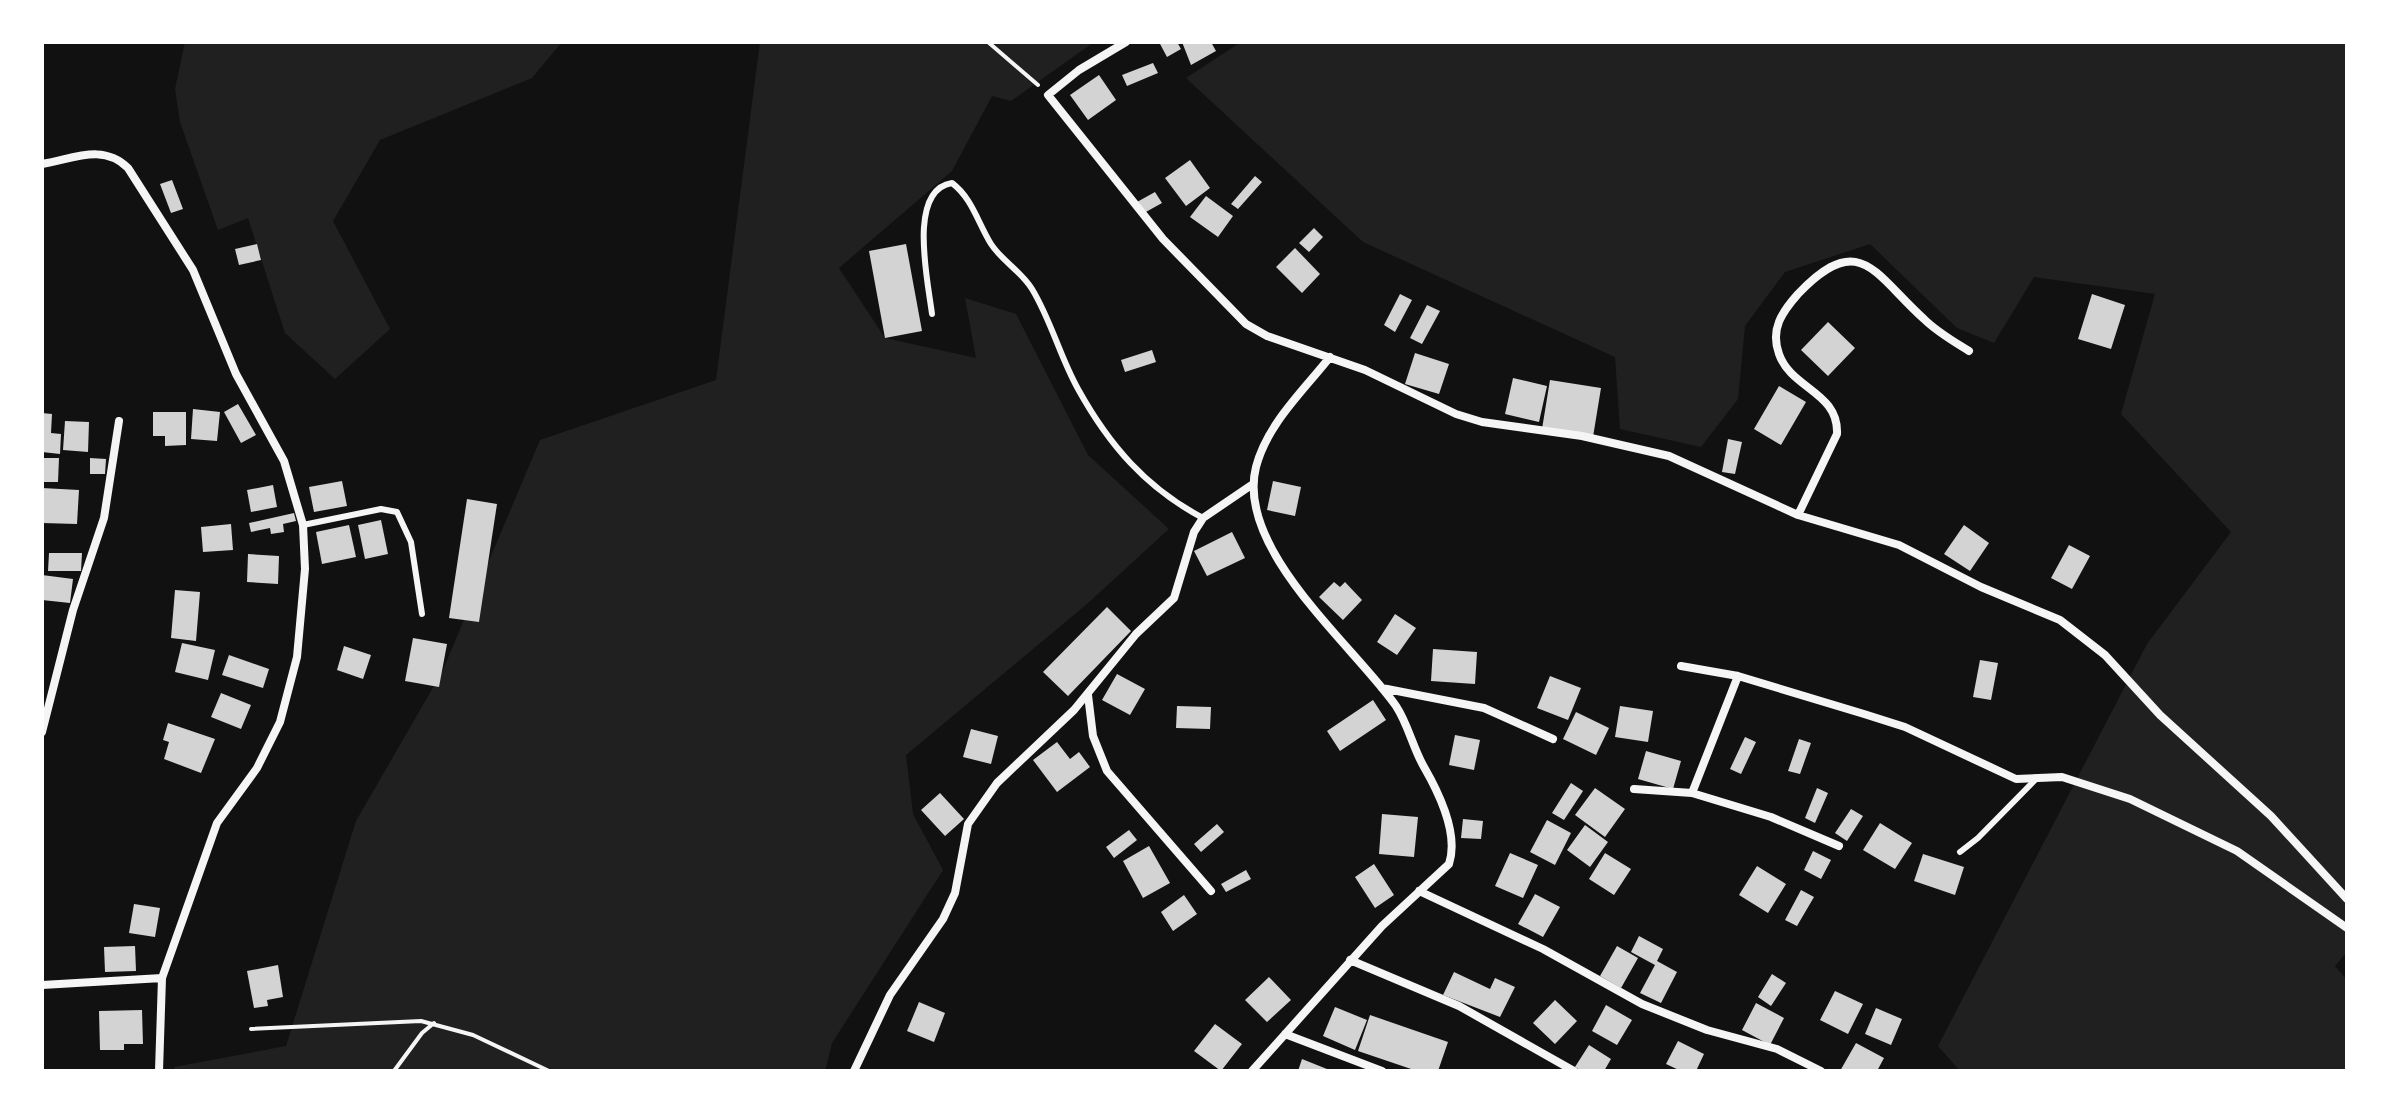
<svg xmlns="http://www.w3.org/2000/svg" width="2389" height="1113" font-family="'Space Grotesk',sans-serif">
<rect width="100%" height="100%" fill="#111"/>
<path fill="#202020" d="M185,42H562L532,78L380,140L333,221L390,329L335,379L285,333L248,218L218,230L180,122L175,89Z
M760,42H1094L1011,101L992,96L952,171L839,268L885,338L976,358L965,298L1016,314L1088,455L1169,529L1087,604L906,755L913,814L943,870L832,1043L825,1071H175L174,1067L286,1046L356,821L442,672L540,440L716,380Z
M1241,42H2347V952L2335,966L2347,980V1071H1960L1938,1046L2147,644L2231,532L2121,414L2155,294L2034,277L1994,343L1957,328L1870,244L1785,272L1745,326L1738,399L1701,447L1620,429L1615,357L1363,242L1186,78Z"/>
<path fill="#d3d3d3" d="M1159,42H1177L1181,49L1167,57Z
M1182,42H1211L1216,51L1191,65Z
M1153,63L1158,73L1127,86L1122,75Z
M1099,75L1116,100L1088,120L1070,95Z
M1190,160L1210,188L1186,206L1165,178Z
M1255,176L1262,182L1238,209L1231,204Z
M172,180L183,209L171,213L160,184Z
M1155,192L1162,203L1144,213L1137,202Z
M1206,196L1233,216L1218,237L1190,217Z
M1314,228L1323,237L1309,252L1299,243Z
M257,244L261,260L239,265L235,249Z
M906,244L922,331L885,338L869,251Z
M1295,248L1320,274L1302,293L1276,267Z
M1400,294L1412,300L1395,332L1384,325Z
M2092,294L2125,305L2111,349L2078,339Z
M1427,305L1440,311L1422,344L1410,338Z
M1828,322L1855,348L1828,376L1801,350Z
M1152,350L1156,362L1125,372L1121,360Z
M1415,353L1449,364L1439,394L1405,384Z
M1513,378L1547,386L1539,422L1505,414Z
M1550,380L1601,388L1593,437L1542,429Z
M1779,386L1806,402L1781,445L1754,429Z
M238,404L256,435L241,443L224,412Z
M193,409L220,412L217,441L191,439Z
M153,412H186V445L165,446V436H153Z
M42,413L52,414L51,433L61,434L60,454L42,452Z
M65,421L89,422L88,452L63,450Z
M1728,439L1742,442L1735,474L1722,472Z
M42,458H59L58,482H42Z
M90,458L106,459L105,474H90Z
M342,481L347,506L314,512L309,487Z
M1273,481L1301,487L1295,516L1267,510Z
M273,485L277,507L251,512L247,490Z
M42,488L79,490L77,524L42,523Z
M467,499L497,504L479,622L449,618Z
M294,513L296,521L283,524L284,532L271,534L270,528L251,532L249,523Z
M381,520L388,554L365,559L358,525Z
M231,524L233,550L203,552L201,527Z
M349,525L356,557L322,564L316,532Z
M1964,525L1989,543L1970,571L1944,554Z
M1232,532L1245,558L1207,576L1194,551Z
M2069,545L2090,556L2072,589L2051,578Z
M49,553H82L81,571H48Z
M248,554L279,556L278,584L247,582Z
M42,575L73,579L70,603L42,600Z
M1334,582L1340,587L1345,582L1362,600L1343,620L1319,597Z
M175,590L200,592L196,641L171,638Z
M1107,607L1131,631L1068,696L1043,672Z
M1395,614L1416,628L1397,655L1377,642Z
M413,638L447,644L439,687L405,681Z
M182,643L215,650L208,680L175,672Z
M344,646L371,655L363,679L337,670Z
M1433,649L1477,652L1475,684L1431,681Z
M229,655L269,669L263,688L222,675Z
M1980,660L1998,663L1991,700L1973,697Z
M1117,674L1145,689L1130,715L1102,700Z
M1550,676L1581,688L1568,720L1537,708Z
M221,693L251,705L241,729L211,717Z
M1373,700L1386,720L1340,751L1327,731Z
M1177,706L1211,707L1210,729L1176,728Z
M1620,706L1653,711L1648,742L1615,737Z
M1576,712L1609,728L1596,755L1563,739Z
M168,723L215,739L201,773L164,759L169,742L163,740Z
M971,729L998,736L991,764L963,757Z
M1455,735L1480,740L1474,770L1449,765Z
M1745,737L1756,742L1741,774L1730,769Z
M1799,739L1811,743L1800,774L1788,771Z
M1057,742L1070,759L1079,752L1090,767L1057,792L1033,760Z
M1646,751L1681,761L1673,789L1638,779Z
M1571,783L1583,791L1564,820L1552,813Z
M1595,788L1625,809L1605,837L1575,815Z
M1817,788L1828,793L1815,823L1805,818Z
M940,793L964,819L945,836L921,810Z
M1851,809L1863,816L1847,841L1835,833Z
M1382,814L1418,817L1414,857L1379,854Z
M1463,819L1483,821L1481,839L1461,838Z
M1547,820L1571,833L1555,865L1530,852Z
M1880,823L1912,843L1895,869L1863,850Z
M1217,824L1224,832L1201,852L1194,844Z
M1585,825L1608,842L1590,867L1567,850Z
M1129,830L1137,840L1114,858L1106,847Z
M1149,846L1170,883L1143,898L1123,861Z
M1813,851L1831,860L1821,879L1804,870Z
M1510,853L1538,865L1523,898L1495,886Z
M1605,853L1631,869L1614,895L1589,879Z
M1923,854L1964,867L1955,895L1914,881Z
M1374,864L1394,895L1375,908L1355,877Z
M1757,866L1786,884L1768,913L1739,895Z
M1246,870L1251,879L1226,892L1221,884Z
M1801,890L1814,897L1797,926L1785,920Z
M1535,894L1560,907L1543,937L1518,924Z
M1184,895L1197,914L1173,931L1161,912Z
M134,904L160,908L155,937L129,933Z
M1639,936L1663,949L1657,961L1677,972L1661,1003L1640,993L1655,965L1631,952Z
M135,946L136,971L105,972L104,947Z
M1617,946L1638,958L1621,988L1600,976Z
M278,965L283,997L267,1000L268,1006L254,1008L247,971Z
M1454,972L1490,989L1495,978L1515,987L1500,1017L1443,995Z
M1772,974L1786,983L1771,1006L1758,997Z
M1269,977L1291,1000L1267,1022L1245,1000Z
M1835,991L1863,1004L1848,1034L1820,1020Z
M1555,1000L1577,1021L1555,1044L1533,1023Z
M919,1002L945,1013L934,1042L907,1031Z
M1756,1003L1784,1018L1770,1045L1742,1030Z
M1606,1005L1632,1020L1617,1045L1592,1031Z
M1335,1007L1367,1020L1355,1050L1323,1036Z
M1876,1008L1902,1019L1891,1045L1865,1034Z
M142,1010L143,1044H124V1050H100L99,1011Z
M1370,1015L1448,1042L1438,1071H1417L1358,1051Z
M1215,1024L1242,1044L1221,1071L1194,1051Z
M1678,1041L1704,1054L1696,1071H1681L1666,1064Z
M1856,1043L1884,1058L1877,1071H1840Z
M1589,1045L1611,1059L1604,1071H1581L1575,1067Z
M1302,1059L1332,1071H1298Z"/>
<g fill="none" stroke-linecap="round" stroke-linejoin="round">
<path stroke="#f5f5f5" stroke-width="4" d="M988,42L1038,85
M251,1029L421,1021L473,1035L549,1071
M394,1071L422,1033L434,1023"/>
<path stroke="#f5f5f5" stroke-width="6" d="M932,314C928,281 907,190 952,183C972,198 978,223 991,244C1002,261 1021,271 1032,289C1051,320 1060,357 1078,389C1109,445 1146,488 1203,518
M303,525L381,509L397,512L411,542L422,614
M1960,852L1978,838L2035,780"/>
<path stroke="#f5f5f5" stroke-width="8" d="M1126,42L1079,70L1048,95L1163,239L1246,324L1267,336L1365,370L1456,414L1482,422L1582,436L1669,456L1798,515L1899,545L1981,587L2060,620L2105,655L2160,715L2271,816L2347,899
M42,164C73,159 103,143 128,168L193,270L236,374L284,461L303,525L305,569L297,657L280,722L257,768L217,823L162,978L159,1071
M1798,515L1837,434C1839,392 1791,389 1779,354C1770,329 1782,312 1798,294C1860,229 1874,274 1924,319C1937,332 1953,341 1969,351
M1681,666L1738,676L1864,714L1905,727L2016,779L2062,777L2130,799L2237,851L2347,928
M1738,676L1692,793L1771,817L1839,846
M1382,688L1484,708L1553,739
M1088,695L1093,736L1107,771L1211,891
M42,732L73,610L104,518L119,421
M1634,789L1692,793
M1419,891L1543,949L1642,1004L1707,1030L1777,1049L1821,1071
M1350,960L1459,1006L1574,1071
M42,985L162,978
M1285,1034L1382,1071
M854,1071L890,995L943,919L955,893L968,824L997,783L1074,710L1136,634L1174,598L1194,532L1203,518L1253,484
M1252,1071L1382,926L1449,864C1459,834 1439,793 1424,767C1413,748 1408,724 1396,706C1354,646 1235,549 1256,467C1267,424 1304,390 1330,357"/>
</g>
<rect width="2389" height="1113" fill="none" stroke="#ffffff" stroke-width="88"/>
</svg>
